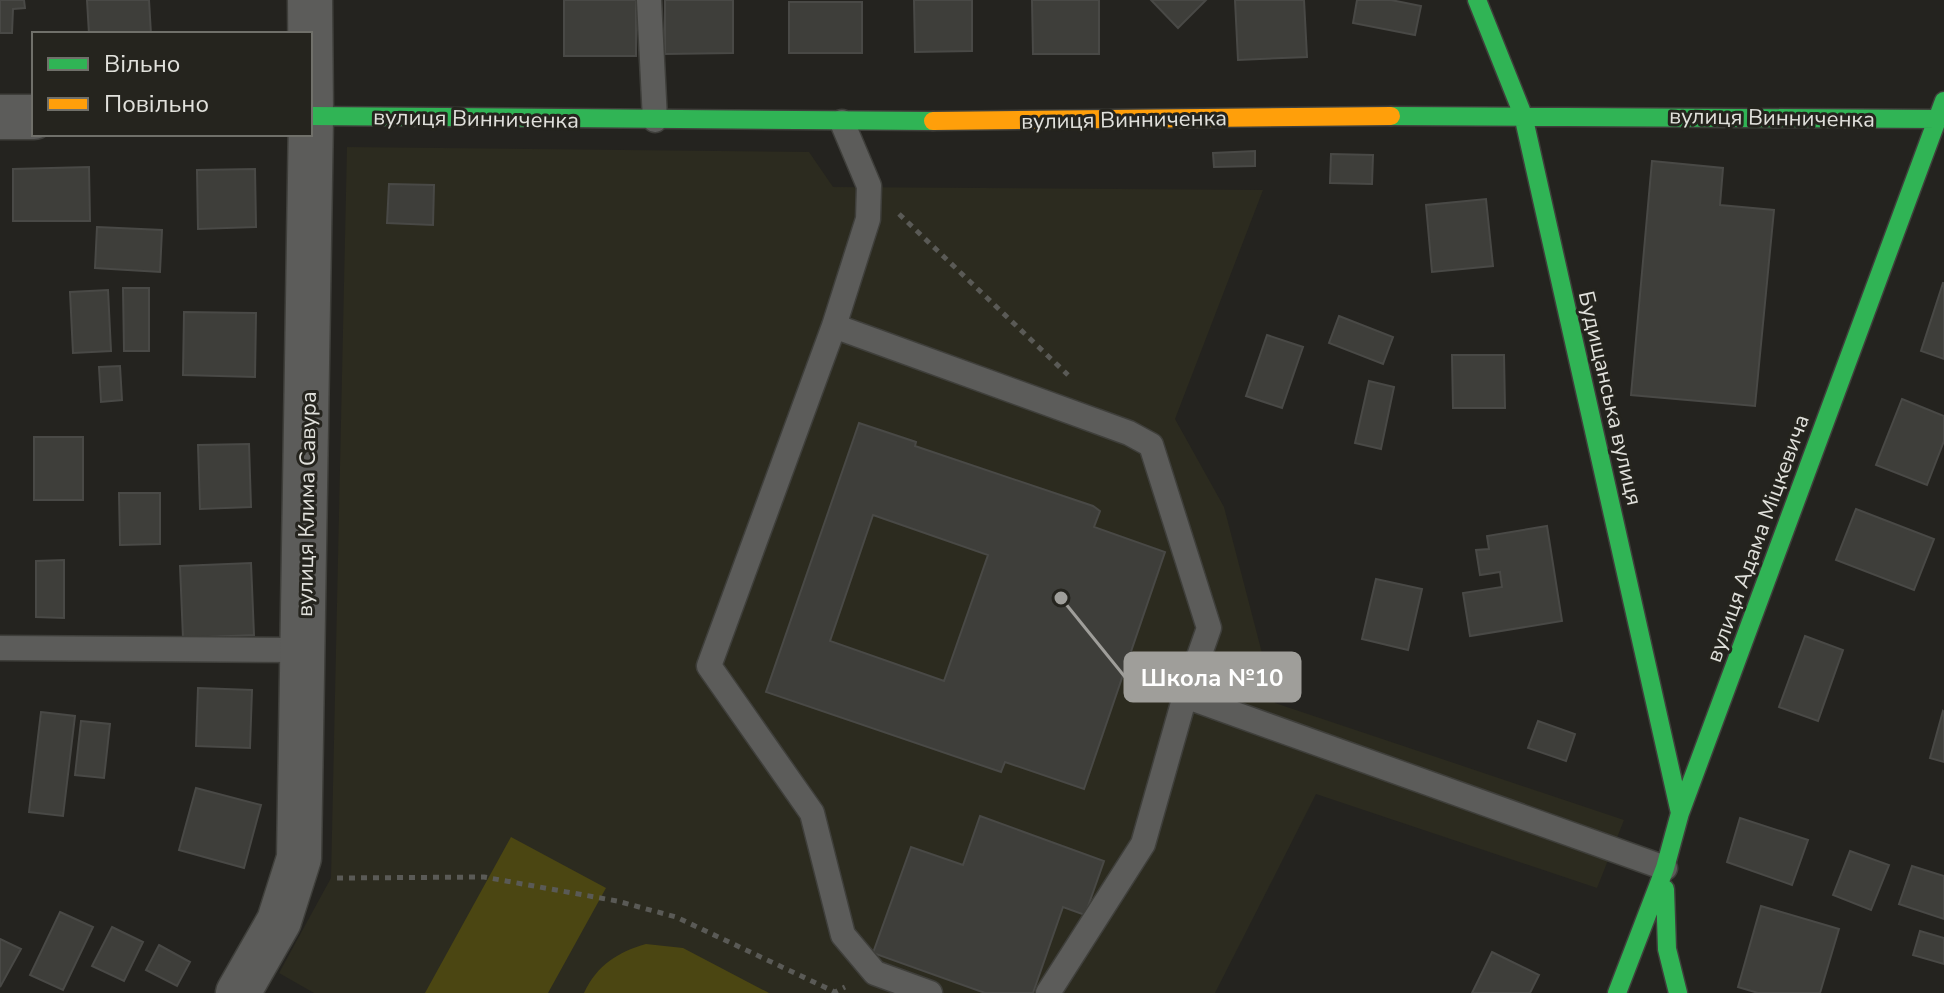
<svg xmlns="http://www.w3.org/2000/svg" width="1944" height="993" font-family="'Nunito Sans',sans-serif">
<rect width="100%" height="100%" fill="#24231f"/>
<path fill="#2c2b1f" d="M347,147L809,152L833,187L1263,190L1175,419L1224,507L1275,703L1624,820L1597,888L1316,794L1215,993H314L279,973L331,878Z"/>
<path fill="#4b4612" d="M511,837L606,888L548,993H425Z
M646,944L683,948L769,993H584C597,965 618,952 646,944Z"/>
<path fill="#3e3e3a" stroke="#494946" stroke-width="2" fill-rule="evenodd" d="M0,0H24L25,8L13,9L12,33H0Z
M87,0H149L151,34H89Z
M564,0H636V56H564Z
M665,0H733V53L665,54Z
M914,0H972V51L915,52Z
M1032,0H1099V54H1033Z
M1151,0H1206L1178,28Z
M1235,0H1304L1307,57L1238,60Z
M1357,0H1391L1421,6L1415,35L1353,23Z
M789,2H862V53H789Z
M1255,151V166L1214,167L1213,153Z
M1331,154L1373,155L1372,184L1330,183Z
M1652,161L1723,168L1720,205L1774,210L1755,406L1631,395Z
M89,167L90,221H13V169Z
M255,169L256,227L198,229L197,170Z
M389,184L434,185L433,225L387,223Z
M1486,199L1493,266L1432,272L1426,205Z
M97,227L162,230L160,272L95,268Z
M1943,283H1944V359L1921,351Z
M123,288H149V351H124Z
M108,290L111,351L73,353L70,292Z
M184,312L256,313L255,377L183,375Z
M1339,316L1393,337L1383,364L1329,343Z
M1267,335L1303,347L1282,408L1246,396Z
M1452,355H1504L1505,408H1453Z
M120,366L122,400L101,402L99,367Z
M1369,381L1394,387L1381,449L1355,443Z
M1902,399L1944,416V441L1927,485L1876,465Z
M859,423L916,442L915,446L1093,506L1100,511L1094,527L1165,552L1084,789L1005,762L1001,772L766,692ZM873,515L988,555L944,681L830,641Z
M34,437H83V500H34Z
M249,444L251,507L200,509L198,445Z
M119,493H160V544L120,545Z
M1856,509L1934,539L1914,590L1836,560Z
M1547,526L1562,621L1470,636L1463,593L1502,587L1500,572L1480,575L1476,550L1489,549L1487,536Z
M64,560V618L36,617V561Z
M251,563L254,635L183,638L180,566Z
M1376,579L1422,589L1408,650L1362,639Z
M1805,636L1843,650L1818,721L1779,707Z
M198,688L252,690L250,748L196,746Z
M1943,711L1944,712V762L1930,758Z
M41,712L75,716L63,816L29,812Z
M81,721L110,724L104,778L75,775Z
M1538,721L1575,734L1566,761L1528,748Z
M196,788L261,805L244,868L179,850Z
M980,816L1104,861L1085,915L1063,907L1033,993H985L873,953L911,847L963,865Z
M1740,818L1808,840L1792,885L1727,862Z
M1850,851L1889,865L1871,910L1833,895Z
M1912,866L1944,876V919L1899,904Z
M1761,906L1839,929L1820,993H1758L1738,987Z
M60,912L93,927L63,990L30,975Z
M112,927L143,942L124,981L92,966Z
M1920,931L1944,938V964L1913,955Z
M0,939L21,949L0,987Z
M159,945L190,962L177,986L146,970Z
M1492,952L1539,975L1530,993H1472Z"/>
<g fill="none" stroke-linecap="round" stroke-linejoin="round">
<defs>
<path id="lane" d="M649,0L655,120
M842,122L869,186L868,219L834,326L709,666L812,813L843,935L875,973L930,993
M834,326L1129,433L1151,445L1209,628L1185,696
M0,648L304,650
M1048,993L1143,844L1185,696L1665,868"/>
<path id="street" d="M0,117H34
M238,993L279,921L299,858L311,116L310,0"/>
<path id="fast" d="M1477,0L1523,115L1680,813
M310,116L933,121
M1391,116L1938,119
M1665,889L1667,949L1678,993
M1617,993L1665,868L1680,813L1944,101"/>
<path id="slow" d="M933,121L1391,116"/>
</defs>
<use href="#lane" stroke="#3f3f3b" stroke-width="27"/>
<use href="#street" stroke="#3f3f3b" stroke-width="47"/>
<use href="#fast" stroke="#3f3f3b" stroke-width="21"/>
<use href="#slow" stroke="#3f3f3b" stroke-width="21"/>
<path stroke="#5a5a56" stroke-width="5" stroke-dasharray="6 6" stroke-linecap="butt" d="M899,214L1068,375
M337,878L484,877L617,901L676,917L835,992L845,987"/>
<use href="#lane" stroke="#5c5c5a" stroke-width="24"/>
<use href="#street" stroke="#5c5c5a" stroke-width="44"/>
<use href="#fast" stroke="#30b455" stroke-width="18"/>
<use href="#slow" stroke="#ff9f0a" stroke-width="18"/>
</g>
<g text-anchor="middle" stroke-width="6" stroke-linejoin="round" paint-order="stroke">
<g font-size="22" fill="#e1e1dc" stroke="#25241e">
<text transform="translate(1772 117) rotate(1)" y="8">вулиця Винниченка</text>
<text transform="translate(476 118) rotate(1)" y="8">вулиця Винниченка</text>
<text transform="translate(1124 119) rotate(-1)" y="8">вулиця Винниченка</text>
<text transform="translate(1611 398) rotate(77)" y="8">Будищанська вулиця</text>
<text transform="translate(306 504) rotate(-89)" y="8">вулиця Клима Савура</text>
<text transform="translate(1757 538) rotate(-70)" y="8">вулиця Адама Міцкевича</text>
</g>
</g>
<path fill="none" stroke="#9f9e9a" stroke-width="3" d="M1061 598L1125 677"/>
<circle fill="#9f9e9a" stroke="#25241e" stroke-width="3" cx="1061" cy="598" r="8"/>
<rect fill="#9f9e9a" stroke="#9f9e9a" stroke-width="3" x="1125" y="653" width="175" height="48" rx="8"/>
<g font-size="24" text-anchor="middle" font-weight="bold" fill="#fff">
<text x="1212" y="686">Школа №10</text>
</g>
<rect x="32" y="32" width="280" height="104" fill="#25241e" stroke="#70706a" stroke-width="2"/>
<rect x="48" y="58" width="40" height="12" fill="#30b455" stroke="#70706a" stroke-width="2"/>
<text x="104" y="72" font-size="24" fill="#e1e1dc">Вільно</text>
<rect x="48" y="98" width="40" height="12" fill="#ff9f0a" stroke="#70706a" stroke-width="2"/>
<text x="104" y="112" font-size="24" fill="#e1e1dc">Повільно</text>
</svg>
